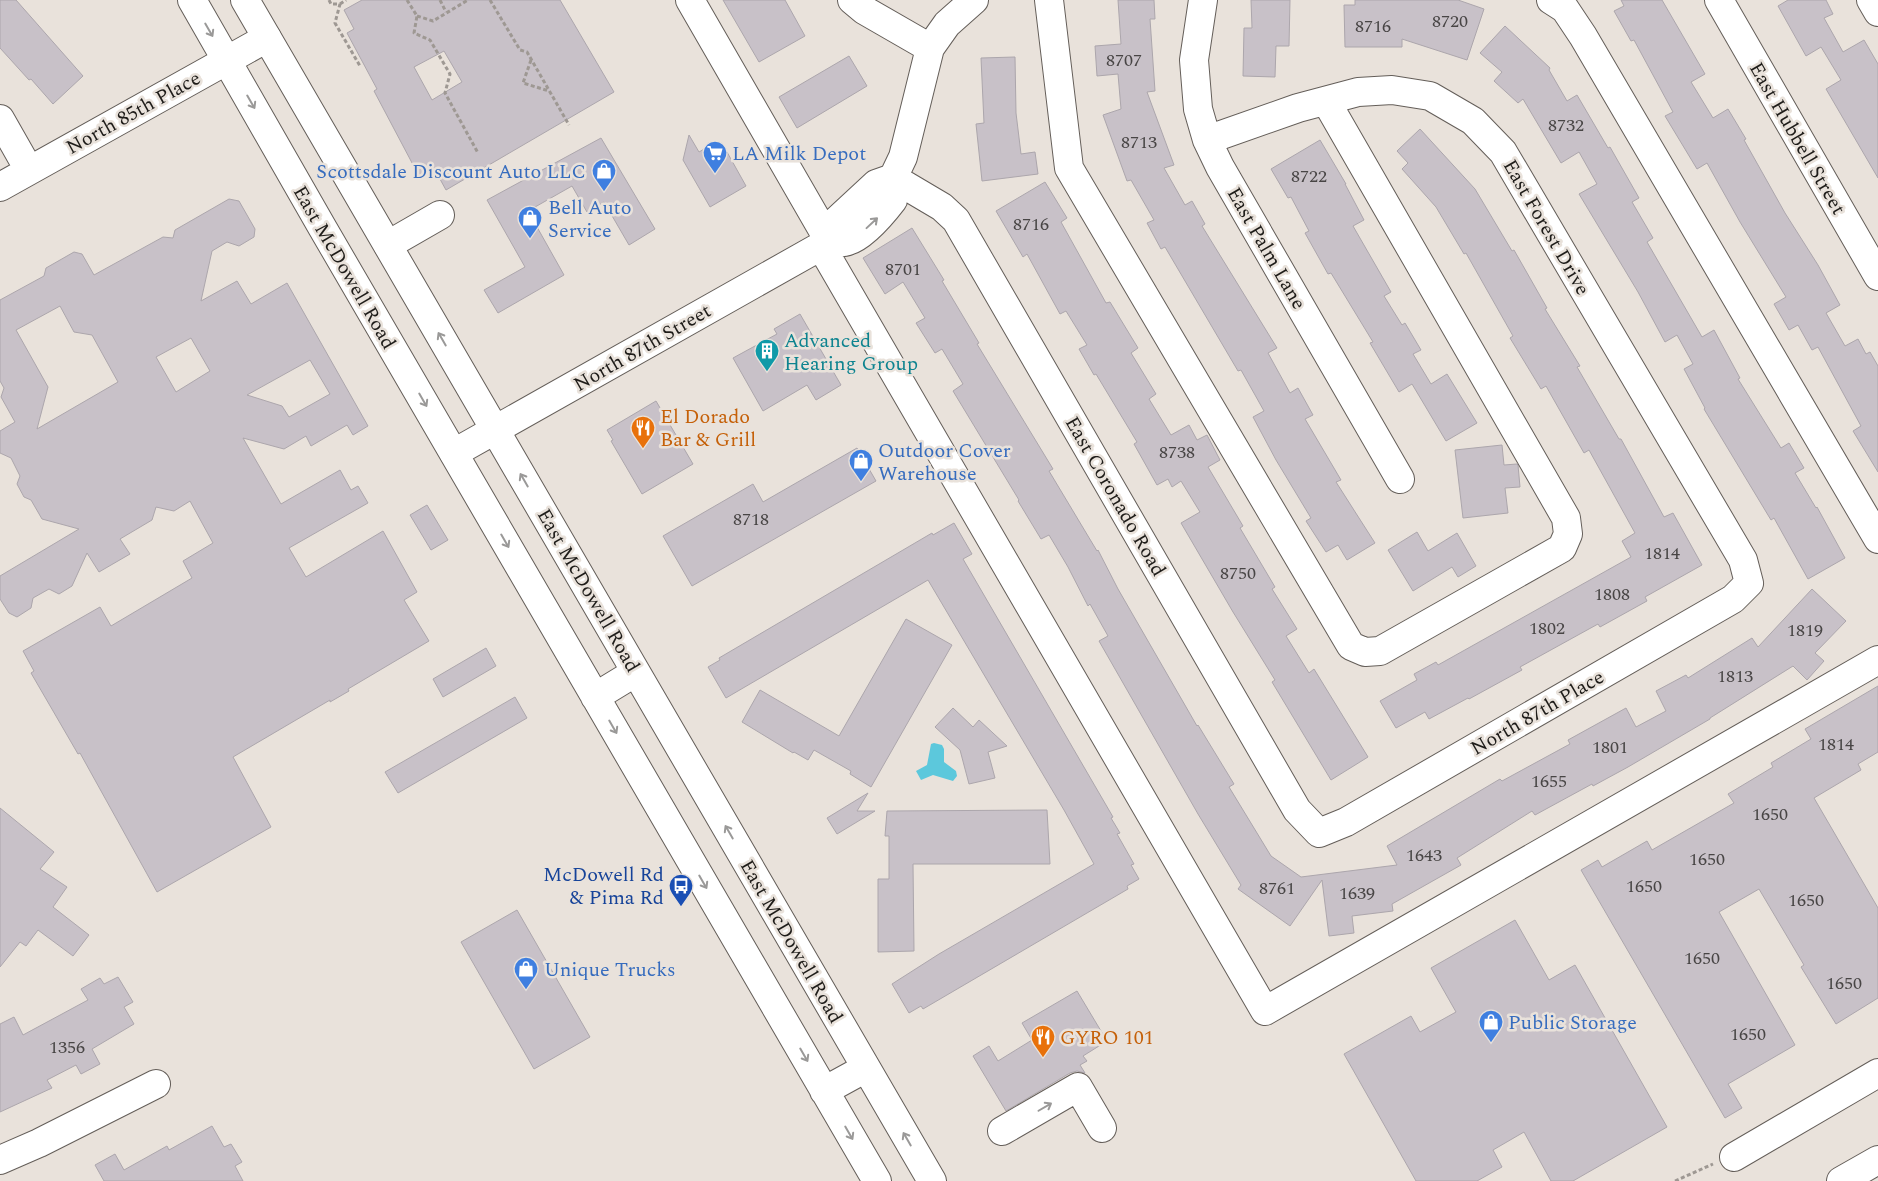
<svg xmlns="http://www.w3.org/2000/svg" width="1878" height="1181" font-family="Spectral,serif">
<rect width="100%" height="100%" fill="#e9e2db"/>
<path fill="#5cc8dc" d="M934,743L942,745L944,749V762L956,771L957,776L953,781L933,775L921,780L916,771L927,765L931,744Z"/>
<path fill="#c8c1c8" stroke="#aca6ac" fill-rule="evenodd" d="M0,0H16L83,76L53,104L31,79L29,80L0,48Z
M362,0H560L614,92L446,190L435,170L420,178L374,91L377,89L347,33L354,29L344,10ZM444,51L462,82L432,100L414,67Z
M723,0H785L805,36L759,62Z
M1118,0H1154L1155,19H1150L1155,91L1147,92L1174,165L1164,168L1185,205L1192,201L1205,224L1202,226L1277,348L1268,353L1290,393L1298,388L1313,415L1305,419L1341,480L1336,482L1375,543L1347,560L1338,545L1326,552L1306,521L1311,518L1276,460L1253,417L1264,411L1241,370L1238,371L1165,247L1161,249L1147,223L1154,220L1131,180L1127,181L1103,115L1121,109L1118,74L1097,76L1095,46L1121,44Z
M1251,0H1290L1289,46H1276L1275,77L1243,76L1244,28H1252Z
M1355,0H1458L1484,9L1467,60L1402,39V47H1345L1344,5H1355Z
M1621,0H1662L1705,74L1691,82L1713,118L1728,109L1746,139L1744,140L1785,213L1818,265L1840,305L1826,313L1845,346L1858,339L1866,354L1870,352L1878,366V472L1853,431L1861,426L1818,347L1812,350L1798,325L1789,330L1774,304L1786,297L1740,222L1707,163L1697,169L1665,116L1673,112L1634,40L1631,41L1614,11L1624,6Z
M1788,0H1826L1833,14L1824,18L1843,52L1864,40L1878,64V178L1826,89L1841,80L1821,47L1806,56L1778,6Z
M1505,26L1550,68L1549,70L1567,101L1577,95L1608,148L1610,147L1639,198L1632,202L1653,238L1647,242L1702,337L1714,330L1740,378L1738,379L1781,448L1789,443L1804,468L1795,473L1816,508L1817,507L1845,558L1808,579L1774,518L1771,520L1704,409L1705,408L1684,369L1693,364L1677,335L1665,342L1638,292L1579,194L1597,184L1579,152L1561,163L1523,99L1518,103L1494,81L1502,72L1480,53Z
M849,56L867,86L797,128L779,97Z
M1015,57L1016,113L1021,154L1035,152L1038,174L982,181L976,124L984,123L981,58Z
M1420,129L1475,189L1512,251L1514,250L1547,308L1545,309L1580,366L1577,367L1619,439H1621L1664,517L1673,513L1702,565L1645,597L1647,601L1600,627L1598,624L1520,667L1522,670L1469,699L1468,698L1429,719L1425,712L1396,728L1380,701L1417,680L1414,674L1436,662L1438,665L1631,557L1622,541L1635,533L1589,450L1584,453L1546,386L1541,389L1510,338L1513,336L1466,253L1464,254L1436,207L1402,169L1408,163L1397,151Z
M689,135L699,152L713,144L720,156L727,152L746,186L710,207L683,160Z
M601,138L655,229L629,245L604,202L587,212L572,186L528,211L564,275L498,313L484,290L525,267L487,200Z
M1320,140L1346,184H1345L1364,220L1353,226L1391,292L1384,296L1402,325L1405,323L1421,350L1413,354L1431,384L1447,374L1477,423L1446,441L1412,384L1399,392L1370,343L1373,342L1331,273L1328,274L1305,233L1309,231L1291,197L1288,198L1271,169Z
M1045,182L1067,218L1061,222L1106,303L1110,302L1138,348L1131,353L1156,394L1149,399L1171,435L1189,425L1197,440L1207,435L1220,460L1208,467L1243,526L1240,528L1275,587L1272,589L1297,629L1286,636L1309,673L1314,669L1368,757L1331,780L1272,682L1275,680L1233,612L1181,523L1200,512L1181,481L1172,487L1168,479L1157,485L1134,444L1137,442L1096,374L1094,375L1079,349L1087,345L1066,311L1060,314L1027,254L1023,257L996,211Z
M229,199L239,201L255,229L254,237L239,246L227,242L212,251L201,301L237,281L251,304L287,283L368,426L353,435L347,425L311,446L306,436L284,449L243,438L281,504L340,470L351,490L358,486L368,503L289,548L306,577L383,531L417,592L404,600L429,641L348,689L349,691L330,702V700L233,757L271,827L157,892L80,753L78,754L31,673L34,671L23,651L100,607L111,626L192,578L183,561L213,543L190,501L174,511L156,507L152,520L120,539L130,554L99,572L87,553L72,586L59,594L49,589L33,598L31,608L17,617L9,613L0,599V576L79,529L42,519L31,500L24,497L17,484L20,476L11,458L0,453V431L15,422L1,397L4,388L0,381V300L44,276L46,268L74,252L82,254L94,275L163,237L173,238L175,230ZM60,306L74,332L92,335L118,382L37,429L48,387L16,330ZM191,338L210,371L176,392L156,357ZM310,360L330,394L289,417L282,406L247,395Z
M912,228L944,280L942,281L979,343L977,344L1053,469L1049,471L1097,551L1098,550L1118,589L1197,726L1198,725L1234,784L1229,787L1271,856L1301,877L1397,865L1387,846L1500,779L1502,781L1570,744L1568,740L1626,708L1636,727L1666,711L1656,691L1686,675L1688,678L1752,638L1758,647L1812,589L1846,621L1815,653L1824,661L1807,680L1793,666L1710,718V719L1628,767L1593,786L1592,784L1535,815L1532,811L1457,858L1461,865L1392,904L1393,911L1352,916L1354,933L1329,936L1322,880L1290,926L1238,889L1241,885L1198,814L1099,641L1108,636L1090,604L1088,606L1068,567L1049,535L1041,539L1018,501L1019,500L953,391L963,384L942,349L935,353L916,323L925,318L903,282L885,294L863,258Z
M800,314L841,385L816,400L807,385L763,411L733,358L777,334L774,329Z
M656,401L693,464L642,494L611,441L613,440L607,430Z
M1502,445L1504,465L1517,464L1518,465L1520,487L1505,488L1508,513L1463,518L1455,450Z
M857,448L876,481L692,586L663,536L753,484L763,502Z
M427,505L448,540L431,550L410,515Z
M954,523L972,554L963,559L1113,817L1111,818L1120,833L1117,834L1134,864L1131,865L1139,879L1127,886L1128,889L923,1009L921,1006L909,1013L892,984L939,954L1094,864L1064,810L928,580L726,698L708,667L720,660L719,658L932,533L933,535Z
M1417,532L1428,551L1457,533L1476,566L1458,577L1452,567L1413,591L1388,550Z
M906,619L952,645L871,787L850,774L851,771L814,750L808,760L794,752L793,753L742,722L760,690L839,736Z
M486,648L496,666L443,697L433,679Z
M1878,686V752L1858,764L1861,770L1814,798L1878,908V998L1836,1024L1801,967L1804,965L1759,889L1719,912L1795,1045L1728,1084L1742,1108L1725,1118L1581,870L1598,860L1602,867L1647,841L1652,850L1734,803L1728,794L1773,767L1771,763L1811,739L1805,729Z
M515,697L527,718L398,793L385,772Z
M953,708L973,727L979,720L1007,746L988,752L995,778L969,784L960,750L935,727Z
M868,793L857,811H875L837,834L827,818Z
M0,808L54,852L40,869L67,887L53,907L89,935L73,956L38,930L26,946L20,942L0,967Z
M1047,810L1050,864H913L914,951L878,952V879H889V836H885L887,811Z
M517,910L590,1037L534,1069L461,942Z
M1515,920L1549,980L1575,965L1667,1127L1573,1181H1551L1524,1132L1493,1150L1502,1167L1477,1181H1416L1344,1054L1411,1016L1420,1032L1456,1012L1431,968Z
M118,977L133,1002L124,1007L134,1024L92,1049L100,1064L81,1074L76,1065L47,1080L52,1088L0,1112V1024L14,1017L23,1035L88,1000L81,989L100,978L104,984Z
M1077,991L1107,1041L1083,1056L1087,1061L1080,1065L1085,1073L1077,1071L1070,1073L1006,1111L973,1056L989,1046L998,1061L1032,1040L1022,1023Z
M212,1126L224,1147L231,1144L242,1162L235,1166L243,1181H104L95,1165L115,1154L124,1170L167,1146L169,1150Z"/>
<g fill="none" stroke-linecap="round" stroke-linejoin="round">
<defs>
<path id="minor" d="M690,0L829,241
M852,0L864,10L930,48
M1049,0L1069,168L1351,646L1365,652L1380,651L1562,548L1568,534L1566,518L1326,101
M1203,0L1194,60L1198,109L1207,140L1220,167L1400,479
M1551,0L1565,9L1583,36L1878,539
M1719,0L1878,276
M1871,0L1878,12
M0,119L29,170
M893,178L942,207L956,220L1297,810L1319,833L1346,822L1733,599L1749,583L1743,560L1503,152L1473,121L1430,96L1392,90L1358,92L1298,108L1207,140
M0,187L267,38
M829,241L835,222L876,184L893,178
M388,245L440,215
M821,246L1265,1011L1878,660
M454,453L821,246C833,239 839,245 848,241C864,236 883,213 893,200V178L903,157L930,48L947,24L974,0
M1002,1131L1078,1087L1102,1128
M1734,1157L1878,1073
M0,1160L39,1143L156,1084"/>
<path id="major" d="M192,0L322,227L877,1181
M245,0L932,1181
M595,697L636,672
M824,1091L866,1068
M1841,1181L1878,1160"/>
</defs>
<use href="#minor" stroke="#645e59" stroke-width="30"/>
<use href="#major" stroke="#645e59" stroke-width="30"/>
<path stroke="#9e9893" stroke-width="3" stroke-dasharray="4 2.5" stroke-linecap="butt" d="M329,0L331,4H340L335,23L360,66
M407,0L417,16L414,33L430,40L450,74L445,93L478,153
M440,0L446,12
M490,0L520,50L527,52L569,125
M340,4L346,0
M417,16L433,21L468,0
M531,60L523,83L549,91
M1675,1181L1713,1164"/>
<use href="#minor" stroke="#fff" stroke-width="28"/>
<use href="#major" stroke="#fff" stroke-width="28"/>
</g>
<defs><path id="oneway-shaft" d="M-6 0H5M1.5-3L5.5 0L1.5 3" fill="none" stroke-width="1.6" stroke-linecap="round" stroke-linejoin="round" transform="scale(1.25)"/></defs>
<g stroke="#9a9998">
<use href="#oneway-shaft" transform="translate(209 30) rotate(60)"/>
<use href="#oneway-shaft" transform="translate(251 102) rotate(60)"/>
<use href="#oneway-shaft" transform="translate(872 223) rotate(-43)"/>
<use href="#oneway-shaft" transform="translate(442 339) rotate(-120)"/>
<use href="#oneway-shaft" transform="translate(423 400) rotate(60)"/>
<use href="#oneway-shaft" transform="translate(524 480) rotate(-120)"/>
<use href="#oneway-shaft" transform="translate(505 541) rotate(60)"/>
<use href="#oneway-shaft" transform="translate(613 727) rotate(60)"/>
<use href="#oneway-shaft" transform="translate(729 832) rotate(-120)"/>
<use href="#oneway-shaft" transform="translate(703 882) rotate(60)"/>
<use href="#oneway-shaft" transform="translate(804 1055) rotate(60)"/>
<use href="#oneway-shaft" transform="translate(1045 1107) rotate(-30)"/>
<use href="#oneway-shaft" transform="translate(849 1133) rotate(60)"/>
<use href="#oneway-shaft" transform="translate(907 1139) rotate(-120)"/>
</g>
<defs>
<symbol id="supermarket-pin" viewBox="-11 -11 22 30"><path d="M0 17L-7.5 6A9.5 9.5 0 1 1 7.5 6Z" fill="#3f7fe0" stroke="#e9e2db"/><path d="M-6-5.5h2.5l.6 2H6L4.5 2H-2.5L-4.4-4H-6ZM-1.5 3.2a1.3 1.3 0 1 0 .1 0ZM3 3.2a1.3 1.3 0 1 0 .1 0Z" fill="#fff"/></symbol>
<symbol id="shop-pin" viewBox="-11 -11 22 30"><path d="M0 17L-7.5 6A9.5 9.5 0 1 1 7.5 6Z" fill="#3f7fe0" stroke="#e9e2db"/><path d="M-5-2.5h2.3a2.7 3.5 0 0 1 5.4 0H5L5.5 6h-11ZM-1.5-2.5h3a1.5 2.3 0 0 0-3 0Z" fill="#fff"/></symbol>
<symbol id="building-pin" viewBox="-11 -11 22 30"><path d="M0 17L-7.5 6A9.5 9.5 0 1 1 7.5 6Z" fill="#0f9aa8" stroke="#e9e2db"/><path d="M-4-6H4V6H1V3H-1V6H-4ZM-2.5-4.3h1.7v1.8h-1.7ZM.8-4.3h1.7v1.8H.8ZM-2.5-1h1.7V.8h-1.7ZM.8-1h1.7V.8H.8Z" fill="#fff"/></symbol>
<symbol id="restaurant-pin" viewBox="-11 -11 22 30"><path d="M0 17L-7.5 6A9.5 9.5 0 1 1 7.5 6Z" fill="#e8710a" stroke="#e9e2db"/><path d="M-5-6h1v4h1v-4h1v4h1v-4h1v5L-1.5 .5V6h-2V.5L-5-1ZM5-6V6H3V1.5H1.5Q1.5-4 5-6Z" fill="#fff"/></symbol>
<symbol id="bus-pin" viewBox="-11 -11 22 30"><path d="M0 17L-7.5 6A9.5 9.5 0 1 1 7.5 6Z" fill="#1a4fb4" stroke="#e9e2db"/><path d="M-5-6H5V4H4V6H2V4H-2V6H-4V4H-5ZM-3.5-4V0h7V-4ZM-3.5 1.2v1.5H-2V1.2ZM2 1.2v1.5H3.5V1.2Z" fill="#fff"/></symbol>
</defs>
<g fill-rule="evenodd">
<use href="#supermarket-pin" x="701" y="139" width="28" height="38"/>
<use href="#shop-pin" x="590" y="157" width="28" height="38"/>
<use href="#shop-pin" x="516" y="204" width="28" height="38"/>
<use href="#building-pin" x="753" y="337" width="28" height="38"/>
<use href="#restaurant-pin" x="629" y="414" width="28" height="38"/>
<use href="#shop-pin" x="847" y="447" width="28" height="38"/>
<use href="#bus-pin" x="667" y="872" width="28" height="38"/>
<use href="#shop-pin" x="512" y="955" width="28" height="38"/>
<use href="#shop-pin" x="1477" y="1008" width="28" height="38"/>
<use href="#restaurant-pin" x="1029" y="1023" width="28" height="38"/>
</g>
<g text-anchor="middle" stroke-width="5" stroke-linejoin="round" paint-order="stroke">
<g font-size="18" fill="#484545">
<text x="1450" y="27">8720</text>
<text x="1373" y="32">8716</text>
<text x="1124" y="66">8707</text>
<text x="1566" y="131">8732</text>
<text x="1139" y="148">8713</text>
<text x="1309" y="182">8722</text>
<text x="1031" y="230">8716</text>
<text x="903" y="275">8701</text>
<text x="1177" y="458">8738</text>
<text x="751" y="525">8718</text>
<text x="1662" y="559">1814</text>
<text x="1238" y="579">8750</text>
<text x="1612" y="600">1808</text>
<text x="1547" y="634">1802</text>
<text x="1805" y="636">1819</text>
<text x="1735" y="682">1813</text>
<text x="1836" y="750">1814</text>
<text x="1610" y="753">1801</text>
<text x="1549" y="787">1655</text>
<text x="1770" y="820">1650</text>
<text x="1424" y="861">1643</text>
<text x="1707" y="865">1650</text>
<text x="1644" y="892">1650</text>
<text x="1277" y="894">8761</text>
<text x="1357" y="899">1639</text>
<text x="1806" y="906">1650</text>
<text x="1702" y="964">1650</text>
<text x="1844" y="989">1650</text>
<text x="1748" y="1040">1650</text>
<text x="67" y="1053">1356</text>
</g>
<g font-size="20" fill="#1e1c19" stroke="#e9e2db">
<text transform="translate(133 112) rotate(-29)" y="7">North 85th Place</text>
<text transform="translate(1798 138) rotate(60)" y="7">East Hubbell Street</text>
<text transform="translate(1547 227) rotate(60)" y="7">East Forest Drive</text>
<text transform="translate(1267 248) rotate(60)" y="7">East Palm Lane</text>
<text transform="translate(345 267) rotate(60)" y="7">East McDowell Road</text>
<text transform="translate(642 347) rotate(-30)" y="7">North 87th Street</text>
<text transform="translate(1116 496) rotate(60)" y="7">East Coronado Road</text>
<text transform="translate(589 590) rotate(60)" y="7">East McDowell Road</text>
<text transform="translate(1537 712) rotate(-30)" y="7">North 87th Place</text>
<text transform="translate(792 941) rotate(60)" y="7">East McDowell Road</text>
</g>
<g font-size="20" fill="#366cbe" stroke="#e9e2db" text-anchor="start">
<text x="732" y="160">LA Milk Depot</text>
<text x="586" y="178" text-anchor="end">Scottsdale Discount Auto LLC</text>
<text x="548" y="214">Bell Auto<tspan x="548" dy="23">Service</tspan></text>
<text x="878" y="457">Outdoor Cover<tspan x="878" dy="23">Warehouse</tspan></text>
<text x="544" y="976">Unique Trucks</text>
<text x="1508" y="1029">Public Storage</text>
</g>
<g font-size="20" fill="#0d838f" stroke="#e9e2db" text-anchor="start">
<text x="784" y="347">Advanced<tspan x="784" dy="23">Hearing Group</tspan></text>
</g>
<g font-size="20" fill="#c56008" stroke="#e9e2db" text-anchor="start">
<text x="660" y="423">El Dorado<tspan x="660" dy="23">Bar &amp; Grill</tspan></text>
<text x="1060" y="1044">GYRO 101</text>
</g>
<g font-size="20" fill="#164399" stroke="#e9e2db" text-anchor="end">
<text x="664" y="881">McDowell Rd<tspan x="664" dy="23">&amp; Pima Rd</tspan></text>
</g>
</g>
</svg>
